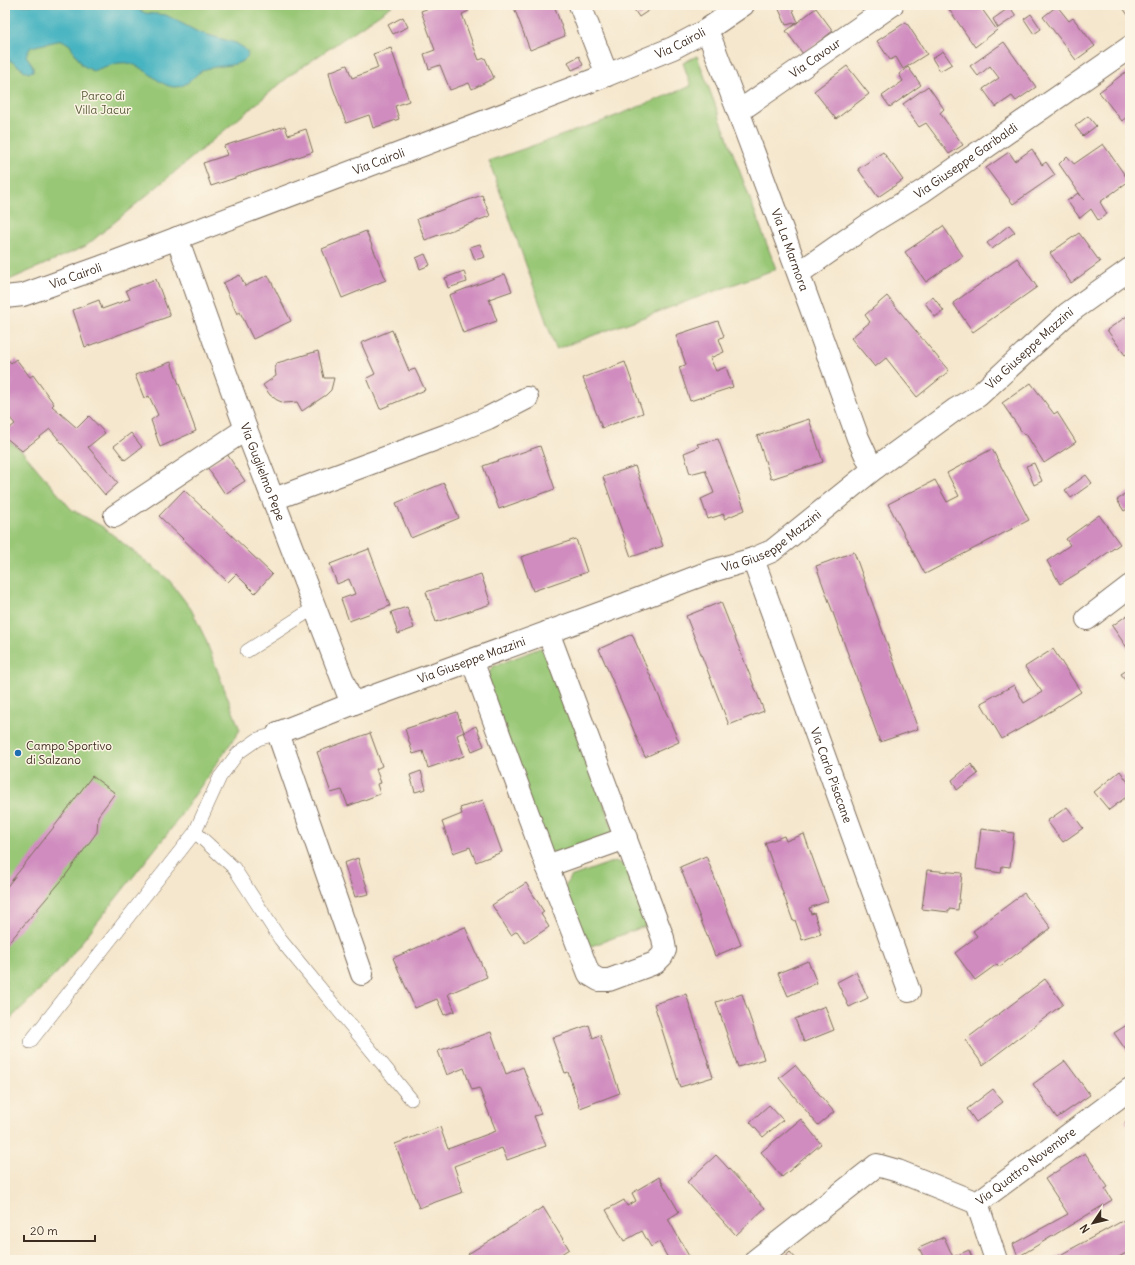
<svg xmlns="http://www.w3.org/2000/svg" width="1135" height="1265" font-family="Delius,sans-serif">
<rect width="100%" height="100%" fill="#fcf5e5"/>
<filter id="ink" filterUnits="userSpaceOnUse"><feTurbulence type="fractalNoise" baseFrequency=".025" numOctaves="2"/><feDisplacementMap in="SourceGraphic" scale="8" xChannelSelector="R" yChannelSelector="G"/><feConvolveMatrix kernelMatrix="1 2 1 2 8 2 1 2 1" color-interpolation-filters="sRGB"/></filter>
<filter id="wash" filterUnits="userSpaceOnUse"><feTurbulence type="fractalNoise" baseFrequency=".012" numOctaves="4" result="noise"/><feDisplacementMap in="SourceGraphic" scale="16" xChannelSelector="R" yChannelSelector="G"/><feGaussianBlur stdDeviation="0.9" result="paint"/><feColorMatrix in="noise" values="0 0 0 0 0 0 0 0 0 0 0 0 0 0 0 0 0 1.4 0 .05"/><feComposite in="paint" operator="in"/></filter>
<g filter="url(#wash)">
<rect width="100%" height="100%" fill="#f5e7cd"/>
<path fill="#98c776" stroke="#6a784a" d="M5,5H393L292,74L86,246L9,280L5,273Z
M697,56L776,269L556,349L489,161L603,121L691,86L683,63Z
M5,438L22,451L71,509L103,527L169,580L191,609L205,638L240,730L171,829L57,973L5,1024Z
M540,648L550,655L613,829L608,838L561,857L546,849L485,682L492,667Z
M615,861L629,867L651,924L586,948L564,889L570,877Z"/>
<path fill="#46b4c1" stroke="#406f70" d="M5,5H128L145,13L166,15L198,32L236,43L244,48L248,53L247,58C237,66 227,65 215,67C212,68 208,68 206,69C194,73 189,87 175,87C168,87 160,82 155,78C129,58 123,60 93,71L82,65L70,45L62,40L31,47L26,55L33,67V71L28,73L5,57Z"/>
<g id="blocks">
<path fill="#d08cbf" d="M437,5H467L469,11L462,14L473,45L479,60L485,58L494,78L472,89L469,83L450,90L440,65L429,69L424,54L435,50L421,11Z
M513,5H554L565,36L530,50Z
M631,5H657L639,17Z
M777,5H799L792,8L798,22L816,8L833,31L803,54L786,31L798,22L786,25Z
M946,5H979L997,30L975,47Z
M1121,5H1130V13L1128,15Z
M1057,6L1069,21L1073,18L1095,46L1076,60L1043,17Z
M1010,7L1016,16L998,28L993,19Z
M1031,14L1041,29L1034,34L1024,19Z
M403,17L408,27L393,34L388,25Z
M906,22L927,54L903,69L896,57L890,60L877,41Z
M1004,42L1036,87L1016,101L1012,96L996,107L983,89L999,78L990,66L978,76L970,66Z
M391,48L409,101L395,106L399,119L373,128L369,115L346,123L332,85L329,72L347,65L352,78L376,69L378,68L373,54Z
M943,51L952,64L940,71L932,58Z
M579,56L583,65L572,70L568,62Z
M847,66L869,94L836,119L814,91Z
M908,67L921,85L890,107L882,96L903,81L899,74Z
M1127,71L1130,74V114L1122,121L1099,92Z
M928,86L944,109L940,113L963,145L949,154L926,123L919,127L903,104Z
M1088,116L1096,126L1083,136L1075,126Z
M285,126L288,135L306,129L313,152L211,186L203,163L227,155L224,146Z
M1103,144L1129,181L1100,202L1107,214L1098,220L1091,209L1080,218L1067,201L1078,193L1084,200L1059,164L1067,156L1074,164Z
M1032,149L1042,165L1046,162L1055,175L1013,204L986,168L1009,152L1015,161Z
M883,152L903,180L878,197L858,169Z
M482,195L490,216L425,240L417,219Z
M1009,225L1015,232L992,249L987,243Z
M943,226L963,256L926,282L905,252Z
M366,231L386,280L342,298L322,249Z
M1079,233L1100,262L1071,283L1050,253Z
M480,244L485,257L475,260L470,247Z
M425,254L430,265L420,269L416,258Z
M1017,258L1037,287L973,332L953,303Z
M464,271L467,282L448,288L445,278Z
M505,274L512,291L489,299L497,321L463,333L449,295Z
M240,275L245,286L268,275L291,321L253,339L240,312L237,314L223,283Z
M156,279L170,316L85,347L73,310L99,300L102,309L130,299L126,290Z
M887,296L949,371L917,397L886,358L875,367L851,338L870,322L865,315Z
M933,297L944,311L935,317L925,303Z
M1130,314V352L1125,355L1107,330Z
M718,321L724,336L719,339L724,352L710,358L716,371L726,367L733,387L690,401L679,367L686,365L676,335Z
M392,330L409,371L415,369L425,390L380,409L367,378L375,374L361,343Z
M318,351L324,378H334L331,390L326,395L302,411L297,402L284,403L277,400L270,395L263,385L276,376L275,368L277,363Z
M5,356L11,363L16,359L30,377L33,375L54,404L52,406L77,428L89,416L105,433L88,447L118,483L105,495L50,429L22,451L5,437V432L15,424L5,412Z
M171,362L196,431L160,447L151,420L158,415L149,396L144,398L135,375Z
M625,362L643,413L602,428L583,378Z
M1031,383L1054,414L1057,412L1076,442L1044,463L1026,434L1024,435L1002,403Z
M809,419L823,462L771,479L757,436Z
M131,433L142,447L125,460L114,446Z
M718,439L745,510L724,519V514L708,519L701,499L714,493L705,470L690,474L684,453L699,447L697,444Z
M540,446L555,489L499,509L483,466Z
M992,449L1029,520L925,574L888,504L935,480L947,502L959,496L947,473Z
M227,454L245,481L225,494L207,467Z
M1034,463L1042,481L1034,485L1026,466Z
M635,466L663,546L631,557L603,477Z
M1086,475L1092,483L1071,498L1065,490Z
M444,483L459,518L411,538L396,503Z
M184,490L272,574L255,593L236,574L228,582L159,516Z
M1130,491V507L1124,511L1117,500Z
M1099,515L1120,544L1086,568L1060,584L1047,561L1070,545L1066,539Z
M576,539L587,572L533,591L521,557Z
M369,549L390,606L349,621L341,599L355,594L349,579L337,584L330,564Z
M854,552L918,729L880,742L816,566Z
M481,574L491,604L436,622L426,592Z
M721,602L764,711L729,725L686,616Z
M407,607L414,628L398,634L391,612Z
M1130,613V652L1112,626Z
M632,634L679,742L645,757L599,649Z
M1053,649L1081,692L1053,710L1002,739L981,703L1014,685L1024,703L1042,692L1025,667Z
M1130,668V682L1128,683L1121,674Z
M457,712L464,732L457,735L464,756L428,768L423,751L413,754L405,729Z
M476,726L484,746L472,751L464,732Z
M370,733L382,766L376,769L381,783L377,784L380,794L348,806L342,790L331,793L317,752Z
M971,764L978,774L957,790L952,780Z
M421,771L426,789L415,792L410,775Z
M1120,771L1130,785V794L1109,810L1094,792Z
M92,776L115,793L98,816L97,832L63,879L5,947V889L57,823Z
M483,800L502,852L476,862L470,847L453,853L442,822L462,814L460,808Z
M1067,807L1083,828L1063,842L1047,821Z
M981,829L1014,833L1010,867L1002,866L1001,873L976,869Z
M804,834L828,901L809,908L811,914L814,913L821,934L802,940L795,920L793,921L765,843L784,836L786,841Z
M706,856L741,945L715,956L680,867Z
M358,858L369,894L355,897L344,863Z
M927,870L962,873L958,910L949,909V912L922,909Z
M526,883L544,912L541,914L549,927L525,943L517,931L511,935L492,905Z
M1024,893L1051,928L999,967L997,964L975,980L955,953L977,936L973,931Z
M465,927L487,977L448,994L455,1011L444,1015L437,999L415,1008L393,958Z
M808,961L817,983L788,996L778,973Z
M856,972L868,998L849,1007L837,982Z
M1045,979L1063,1004L983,1065L965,1040Z
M686,994L713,1077L680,1087L654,1004Z
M742,994L764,1059L738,1067L716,1002Z
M825,1006L834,1030L804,1042L795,1019Z
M1130,1023V1056L1114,1033Z
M589,1025L593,1038L600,1035L620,1093L580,1108L568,1072L565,1073L552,1038Z
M491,1032L506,1074L523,1067L541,1114L534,1116L546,1146L507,1160L502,1148L454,1166L463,1192L419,1208L395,1144L440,1127L448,1149L496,1131L479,1088L472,1090L464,1068L447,1075L438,1051Z
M1065,1061L1090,1095L1057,1118L1033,1084Z
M795,1065L834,1112L818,1125L779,1078Z
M993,1089L1003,1102L976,1122L967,1109Z
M769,1105L783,1120L763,1137L750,1122Z
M1130,1118V1130L1125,1122Z
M801,1119L821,1144L782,1177L761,1152Z
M1085,1153L1108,1187L1105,1189L1112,1200L1018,1257L1013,1244L1068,1214L1045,1179Z
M716,1155L765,1208L736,1235L687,1182Z
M659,1177L679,1212L668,1219L690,1258L687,1260H669L659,1242L651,1247L642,1231L624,1241L606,1210L624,1200L627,1206L636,1201L632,1193Z
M543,1207L569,1249L552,1260H471L468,1254Z
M1126,1219L1130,1225V1251L1113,1260H1051Z
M944,1237L953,1257L969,1250L973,1260H925L919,1248Z
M790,1252L797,1260H781Z"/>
</g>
</g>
<g filter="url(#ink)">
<use href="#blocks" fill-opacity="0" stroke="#7c6c5b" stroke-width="1"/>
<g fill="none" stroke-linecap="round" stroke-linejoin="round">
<defs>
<path id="lane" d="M247,651L306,613L315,609
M195,832L234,868L280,939L411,1099
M30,1042L195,832L220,777L238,753L258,739L278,733"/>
<g id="street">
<path d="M580,5L607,75"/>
<path id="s1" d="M705,31L711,40C762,172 810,305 858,438L868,460L875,468"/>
<path id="s2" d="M738,110L748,105L892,5"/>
<path id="s3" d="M177,238L246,429L352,704"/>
<path id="s4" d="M799,273L872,222L923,191L1130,47"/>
<path id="s5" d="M5,297L23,295L101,267L607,75L673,48L705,31L743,5"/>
<path d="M274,499L447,435L488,418L527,398"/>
<path d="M115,516L246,429"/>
<path id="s6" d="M753,559L909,991"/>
<path d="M1087,619L1130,586"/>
<path d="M472,660L547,866L589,974L599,980H609L655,963L662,956L665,950L663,938L548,632"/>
<path d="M547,866L626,838"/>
<path id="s7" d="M362,974L278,733L352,704L620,606L712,571L753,559L772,551L875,468L956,409L978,396L1067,314L1130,269"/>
<path id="s8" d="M977,1203L1130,1089"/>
<path d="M977,1203L996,1260"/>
<path d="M756,1260L877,1165L898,1171L977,1203"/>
</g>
</defs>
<use href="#lane" stroke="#7c6c5b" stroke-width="14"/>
<use href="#street" stroke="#7c6c5b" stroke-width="24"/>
<use href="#lane" stroke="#fff" stroke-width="13"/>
<use href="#street" stroke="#fff" stroke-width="22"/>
</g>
</g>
<circle fill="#1f6fb2" stroke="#fcf5e5" stroke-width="1.5" cx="18" cy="753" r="4"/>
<g text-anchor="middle" stroke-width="3" stroke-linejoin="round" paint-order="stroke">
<g font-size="12" fill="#3b2a1e" stroke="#fcf5e5">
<text dy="4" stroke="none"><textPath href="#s5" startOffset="722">Via Cairoli</textPath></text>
<text dy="4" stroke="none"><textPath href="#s2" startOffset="93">Via Cavour</textPath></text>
<text dy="4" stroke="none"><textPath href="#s4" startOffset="201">Via Giuseppe Garibaldi</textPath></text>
<text dy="4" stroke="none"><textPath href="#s5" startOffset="398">Via Cairoli</textPath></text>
<text dy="4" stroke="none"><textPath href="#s1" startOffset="235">Via La Marmora</textPath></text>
<text dy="4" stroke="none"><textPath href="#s5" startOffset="74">Via Cairoli</textPath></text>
<text dy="4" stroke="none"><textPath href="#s7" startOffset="1110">Via Giuseppe Mazzini</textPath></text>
<text dy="4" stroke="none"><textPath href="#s3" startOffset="249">Via Guglielmo Pepe</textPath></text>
<text dy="4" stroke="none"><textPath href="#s7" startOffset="786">Via Giuseppe Mazzini</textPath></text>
<text dy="4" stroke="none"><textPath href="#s7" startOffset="462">Via Giuseppe Mazzini</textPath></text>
<text dy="4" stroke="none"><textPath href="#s6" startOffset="230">Via Carlo Pisacane</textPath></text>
<text dy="4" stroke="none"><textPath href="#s8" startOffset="61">Via Quattro Novembre</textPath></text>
</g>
<g font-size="12" fill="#575938" stroke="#fcf5e5">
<text x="103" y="100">Parco di<tspan x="103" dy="14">Villa Jacur</tspan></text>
</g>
<g font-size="12" fill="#3b2a1e" stroke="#fcf5e5" text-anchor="start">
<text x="26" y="750">Campo Sportivo<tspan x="26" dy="14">di Salzano</tspan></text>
</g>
</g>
<rect width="1135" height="1265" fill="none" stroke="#fcf5e5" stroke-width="20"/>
<g transform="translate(1093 1223) rotate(235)" stroke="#fcf5e5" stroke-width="3" paint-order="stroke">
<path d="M0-3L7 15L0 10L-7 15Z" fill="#3b2a1e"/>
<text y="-6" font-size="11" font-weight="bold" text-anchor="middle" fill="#3b2a1e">N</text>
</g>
<path d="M24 1235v6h71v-6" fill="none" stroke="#3b2a1e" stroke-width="2"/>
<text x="30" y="1235" font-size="12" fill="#3b2a1e" stroke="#fcf5e5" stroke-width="3" paint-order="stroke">20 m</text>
</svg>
